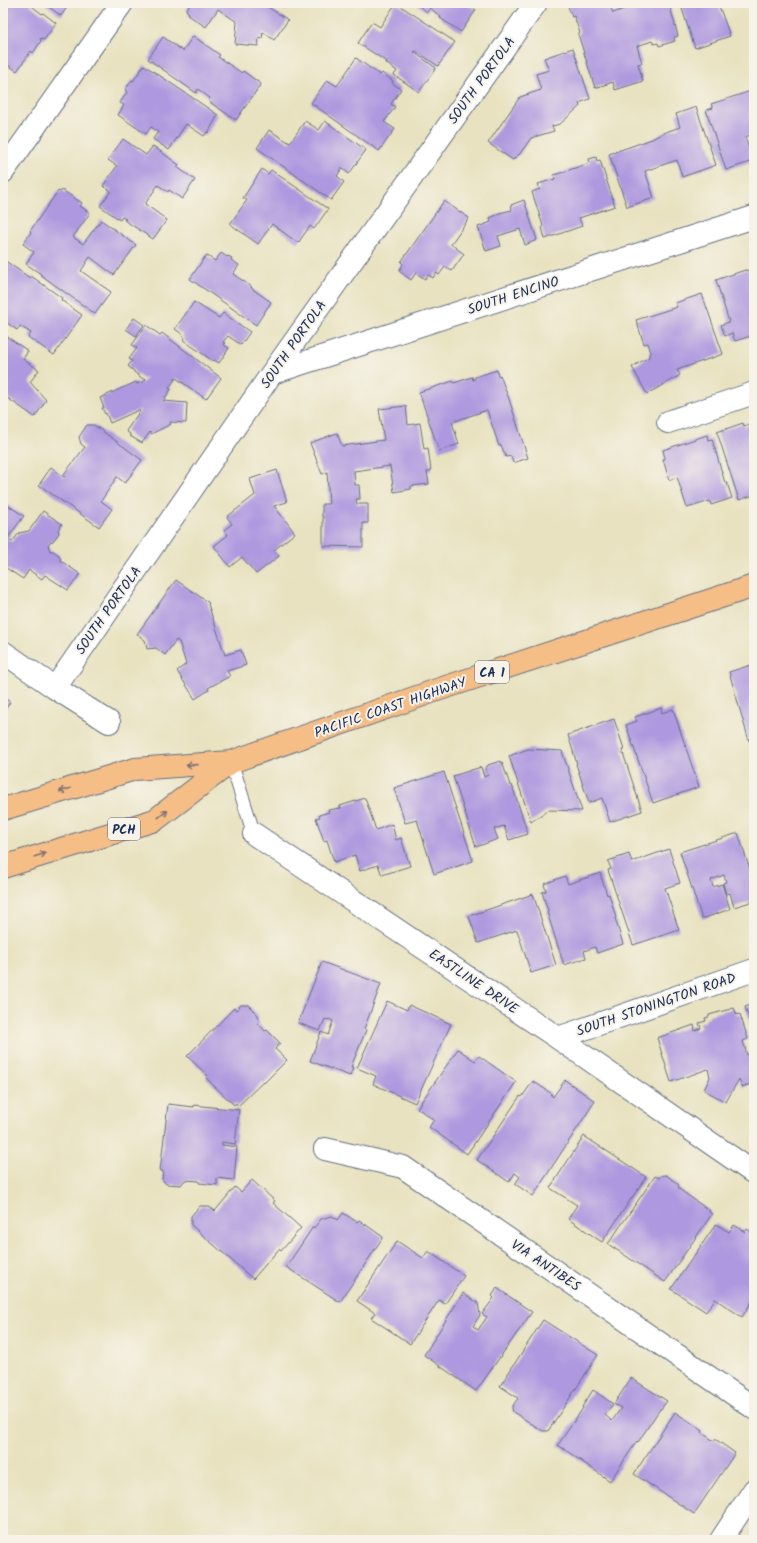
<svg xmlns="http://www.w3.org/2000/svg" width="757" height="1543" font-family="Kalam,sans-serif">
<rect width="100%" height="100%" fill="#f7f3e8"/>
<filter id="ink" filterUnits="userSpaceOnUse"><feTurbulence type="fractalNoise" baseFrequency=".025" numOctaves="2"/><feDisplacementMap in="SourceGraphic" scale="8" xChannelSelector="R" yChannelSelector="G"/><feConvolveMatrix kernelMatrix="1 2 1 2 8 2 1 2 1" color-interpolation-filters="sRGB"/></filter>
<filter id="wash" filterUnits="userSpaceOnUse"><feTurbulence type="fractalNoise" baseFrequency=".012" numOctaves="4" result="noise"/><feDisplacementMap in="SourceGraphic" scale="16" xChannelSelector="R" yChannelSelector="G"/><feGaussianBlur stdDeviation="0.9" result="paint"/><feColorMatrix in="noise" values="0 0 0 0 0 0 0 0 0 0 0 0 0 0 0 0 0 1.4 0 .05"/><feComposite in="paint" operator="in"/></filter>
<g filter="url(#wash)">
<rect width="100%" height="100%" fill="#e8e2c0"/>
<g id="blocks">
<path fill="#ae98df" d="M3,3H28L42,14L43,13L56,23L44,40L41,38L40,40L41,41L33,53L31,51L17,71L3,62V29L4,27L3,26Z
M44,3H70L61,16Z
M191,3H262L288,20L274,40L263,32L262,39L259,38L258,46L235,44L237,22L218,9L206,27L188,15L189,13L186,10Z
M278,3H295L294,6L284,7Z
M396,3L455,42L438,66L416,51L414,52L436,68L419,92L394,75L397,71L386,63L387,62L358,43L372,22L380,27Z
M415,3H466L476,10L461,32L440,18L441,17L430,8L427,12Z
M578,3H609L613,13L640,3H669L678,36L674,37L675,41L659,46L658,43L654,44L652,41L637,46L642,63L638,64L643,81L615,90L613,82L595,88L578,34L580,33L574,16L572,17L568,6Z
M680,3H718L730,36L695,48Z
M193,36L220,55L218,57L242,73L243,71L261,84L236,120L208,101L210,98L198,89L196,93L148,59L163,37L183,51Z
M573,48L590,99L579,103L580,106L560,124L552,126L554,131L531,138L519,155H518L513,160L488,143L520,97L541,90L536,74L549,70L544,58Z
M356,58L380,75L382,73L393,81L392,83L401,89L391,104L395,107L384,122L395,129L379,151L311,103L327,80L337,86Z
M144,65L218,115L208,133L207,132L204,136L186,124L169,150L153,139L158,132L151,127L146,134L118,115L124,105L120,103L127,92L125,90L132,80L133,81Z
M754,90V134L745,137L753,161L726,170L706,110L713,108L711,104Z
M696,107L716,165L682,177L677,160L645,171L654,198L627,207L609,154L652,139L663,133L680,127L676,114Z
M305,121L319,130L325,121L366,150L349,174L342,168L337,176L344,182L331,200L257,148L269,130L290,143Z
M123,139L146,155L153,146L179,165L177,167L195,180L182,199L169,190L168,192L158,185L145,204L167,220L153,239L124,220L126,219L122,217L120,220L100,206L111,191L103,186L117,166L108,160Z
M596,157L597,161L600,160L615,206L579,218L582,226L545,239L542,227L543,226L532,192L540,189L538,184L555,179L554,175L590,163L589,159Z
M262,169L268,174L271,170L328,209L314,229L310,226L298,243L272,224L258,244L230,224L247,200L243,198Z
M62,190L82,203L80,206L90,213L73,237L83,244L101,220L136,245L114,275L90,257L81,271L111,292L95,314L41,275V274L26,264L34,252L23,244L31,232L30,231L58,191L60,192Z
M524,200L537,240L525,245L520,229L498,236L501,246L486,251L478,227L491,222L490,218L499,214V213L512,210L511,205Z
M444,201L469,218L451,244L464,254L452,271L445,267L439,275L436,273L433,278L428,275L425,279L416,273L411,280L399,271L403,264L401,262Z
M221,253L227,257L228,256L232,258L231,260L239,265L233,274L252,287L251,288L271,302L256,325L190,279L206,255L215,261Z
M4,260L30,278L31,276L62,298L61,300L82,315L54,355L28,337L31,333L20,326L17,330L3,320Z
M745,270L751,271L754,275V335L735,341L732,333L725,336L721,325L729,322L716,280Z
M702,294L723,354L677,370L680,375L647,394L632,367L649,357V354L651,353L648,343L644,344L636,320L677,307L675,303Z
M194,302L219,318L223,313L250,332L241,345L228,336L223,342L225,343L224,345L229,348L219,363L214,360L213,361L183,340L184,338L182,334L175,329Z
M134,318L144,325L136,336L126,329Z
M146,325L160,335L162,333L221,378L206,399L176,378L169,388L171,389L163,401L187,403L186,423L170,422L171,424L151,434L150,432L142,443L130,436V434L126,431L140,411L139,410L110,423L106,413L105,414L102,408H104L100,398L136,382L137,384L141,382L142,383L146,379L145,378L143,379L134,372V371L128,366L132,361L129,359L137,348L132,345Z
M3,334L28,351L23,359L39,370L30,382L46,400L35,417L3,395Z
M497,370L498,376L500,375L509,399L528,458L513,463L511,456L506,457L501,445L499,446L487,410L452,422L459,444L439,451L419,392L453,381L454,383L472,377L473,380L476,378L475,377Z
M406,406L408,425L420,423L424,449L428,448L431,471L427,472L429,484L411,486V489L394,492L390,466L354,471L355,485H359L360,499H356L357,504H368V523H363V547L323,546V517H322V504H329L327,472L322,474L310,443L337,433L342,446L384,440L379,409Z
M754,422V495L739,500L717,432L743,423L744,426Z
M87,425H94L142,460L125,483L117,477L101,501L112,509L99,527L39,485L51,467L64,477L65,475L64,474L85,447L81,444L79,437Z
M707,435L708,440L712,439L725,483H727L732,498L711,505L710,501L687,508L677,477L669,480L663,459H665L663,450Z
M277,470L287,502L274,506L295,533L274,550L279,556L256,574L242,557L230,567L214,546L228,535L224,530L232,524L227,517L255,495L250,479Z
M6,504L24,516L7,539L12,542L19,533L29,531L43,511L62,524L58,530L59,533L53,541L50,542L48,545L50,551H53L59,555L61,561L80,574L68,590L45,575L42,579L29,570L23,579L3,566V508Z
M176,580L209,603L208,604L225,655L241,650L246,665L227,671L230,676L208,688L209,690L195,699L177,671L186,664L179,642L176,640L165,655L156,648L147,649L145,640L137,634Z
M754,664V739L749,741L729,672Z
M3,697L10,702L3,713Z
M661,708L662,713L673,709L699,787L653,803L626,725L637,721L635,717Z
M614,719L624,749L622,750L642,811L610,822L602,798L589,803L576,764H577L568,735Z
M528,749L562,751L582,811L548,810L531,822L509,756Z
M500,761V762H502L510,785H512L528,834L509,840L504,826L494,829L498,839L476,847L453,776L481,767L484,777L488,775L485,767L488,766V765Z
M444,772L473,861L434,874L417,820L405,823L394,788Z
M365,798L376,830L392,824L396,840L401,838L410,866L382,875L378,865L360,871L355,855L334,862L327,840L324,841L316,818L320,817L319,815L329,812L328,810L341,808L340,806Z
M738,833L754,882V901L734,907L730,893L726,894L723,883L726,882L724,875L711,880L713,887L722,884L730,909L702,919L680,852Z
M669,849L680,883L665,888L679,930L633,945L608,870L611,869L608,861L629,854L632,862Z
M600,873L607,895L609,894L616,918H615L623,944L597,953L595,947L584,951L586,958L564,965L547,912L548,911L542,892L546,891L544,884L565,876L568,884Z
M533,894L556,965L531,973L517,930L478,943L469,916Z
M322,962L381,984L364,1029L366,1030L351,1067H353L350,1076L310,1061L321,1032L328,1035L333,1021L329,1019L328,1020L325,1019L320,1031L298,1023Z
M387,1001L407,1010L409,1005L451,1024L415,1103L373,1084L376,1076L357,1068Z
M754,1004V1033L745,1007Z
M241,1005H248L258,1015L259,1022L258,1023L265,1031L267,1030L280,1043L275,1049L287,1060L264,1083L263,1082L238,1106L236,1103L234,1105L206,1078L208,1076L187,1056L234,1008L236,1010Z
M734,1008L737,1015L740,1014L748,1039L743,1041L747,1055L750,1054L754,1067V1083L742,1087L739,1079L726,1102L704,1090L710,1077L708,1069L671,1082L657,1038L694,1025L695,1031L701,1028L699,1023L706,1021L705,1018L709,1017V1015Z
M458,1049L475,1061L479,1056L516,1082L467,1154L429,1127L434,1120L417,1108Z
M565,1080L595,1101L533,1196L515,1184L520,1177L515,1173L509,1182L477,1160L520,1096L522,1097L533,1081L552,1094L551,1095L553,1097Z
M168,1104L194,1107V1105L239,1110L235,1144L222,1142V1145L237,1147L234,1180L217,1178V1185L199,1183V1181L185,1180L181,1185L166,1184L162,1179L163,1171H160Z
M584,1136L646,1177L602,1242L568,1219L577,1205L550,1188Z
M666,1175L678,1184L679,1189L710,1211L709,1212L712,1214L665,1282L608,1244L655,1176L659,1178L660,1176Z
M252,1180L275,1201L273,1203L301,1228L281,1251L279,1249L253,1279L191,1225V1216L200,1206H209L215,1211L235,1187L241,1192Z
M343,1213L357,1222L359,1220L383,1237L340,1302L286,1267L313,1227L314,1228L321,1219L332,1216L338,1220Z
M716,1224L729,1232L734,1225L745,1232L747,1229L754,1234V1298L742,1317L715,1299L706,1312L671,1289Z
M397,1241L423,1258L428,1251L464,1276L445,1304L439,1300L410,1344L371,1318L375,1313L357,1301Z
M497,1288L532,1312L476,1391L424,1355L463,1293L478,1303L480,1315L473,1326L478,1330L487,1317L482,1314L494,1298L492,1296Z
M543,1320L598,1355L548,1431H543L513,1412L512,1407L518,1398L500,1386Z
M631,1378L667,1401L661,1409H660L638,1442L637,1441L610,1481L558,1445L583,1408L582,1407L593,1390L613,1404L605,1415L612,1421L621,1408L614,1404Z
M675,1412L703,1431L702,1433L714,1441L715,1439L735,1453L694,1514L634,1474Z"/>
</g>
</g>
<g filter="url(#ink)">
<use href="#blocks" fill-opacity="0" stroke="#636e80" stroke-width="1"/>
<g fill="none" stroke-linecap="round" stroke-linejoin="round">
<defs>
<path id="lane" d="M231,762L254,834"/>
<path id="street" d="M3,172L122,3
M272,373L754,217
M668,422L754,393
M3,652L55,688L109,722
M55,688L272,373L536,3
M254,834L558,1038L754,1173
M558,1038L754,970
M325,1149L403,1167L754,1408
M721,1540L754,1490"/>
<path id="highway" d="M3,809L135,769L231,762L437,690L754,586
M3,867L155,820L231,762"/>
</defs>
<use href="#lane" stroke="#636e80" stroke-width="15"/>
<use href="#street" stroke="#636e80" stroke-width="24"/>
<use href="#highway" stroke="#636e80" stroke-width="24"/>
<use href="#lane" stroke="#fff" stroke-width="13"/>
<use href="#street" stroke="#fff" stroke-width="22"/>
<use href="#highway" stroke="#f6be87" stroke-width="22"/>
</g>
<defs><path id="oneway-shaft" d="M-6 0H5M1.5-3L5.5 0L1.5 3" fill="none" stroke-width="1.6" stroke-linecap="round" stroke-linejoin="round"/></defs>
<g stroke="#7e6f70">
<use href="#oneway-shaft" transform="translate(192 765) rotate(176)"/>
<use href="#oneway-shaft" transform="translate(65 790) rotate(163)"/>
<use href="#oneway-shaft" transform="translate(163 814) rotate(-37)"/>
<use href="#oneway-shaft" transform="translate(40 855) rotate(-17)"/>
</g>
</g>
<g text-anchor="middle" stroke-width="4" stroke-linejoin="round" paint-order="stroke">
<g fill="#f7f3e8" stroke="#5d6a87" stroke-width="1">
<rect x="475" y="661" width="34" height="22" rx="3"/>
<rect x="108" y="818" width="32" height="22" rx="3"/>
</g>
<g font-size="13" font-weight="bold" fill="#1b2f5e">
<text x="492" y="677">CA 1</text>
<text x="124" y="834">PCH</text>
</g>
<g font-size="14" fill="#1b2f5e" stroke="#f7f3e8">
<text transform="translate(481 80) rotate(-54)" y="5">SOUTH PORTOLA</text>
<text transform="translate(513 295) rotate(-18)" y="5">SOUTH ENCINO</text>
<text transform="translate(293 344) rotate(-55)" y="5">SOUTH PORTOLA</text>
<text transform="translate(108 610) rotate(-55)" y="5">SOUTH PORTOLA</text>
<text transform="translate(390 707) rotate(-19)" y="5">PACIFIC COAST HIGHWAY</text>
<text transform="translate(474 981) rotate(34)" y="5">EASTLINE DRIVE</text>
<text transform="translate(656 1004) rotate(-19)" y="5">SOUTH STONINGTON ROAD</text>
<text transform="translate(546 1265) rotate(34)" y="5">VIA ANTIBES</text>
</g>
</g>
<rect width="757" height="1543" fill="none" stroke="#f7f3e8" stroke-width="16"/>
</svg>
